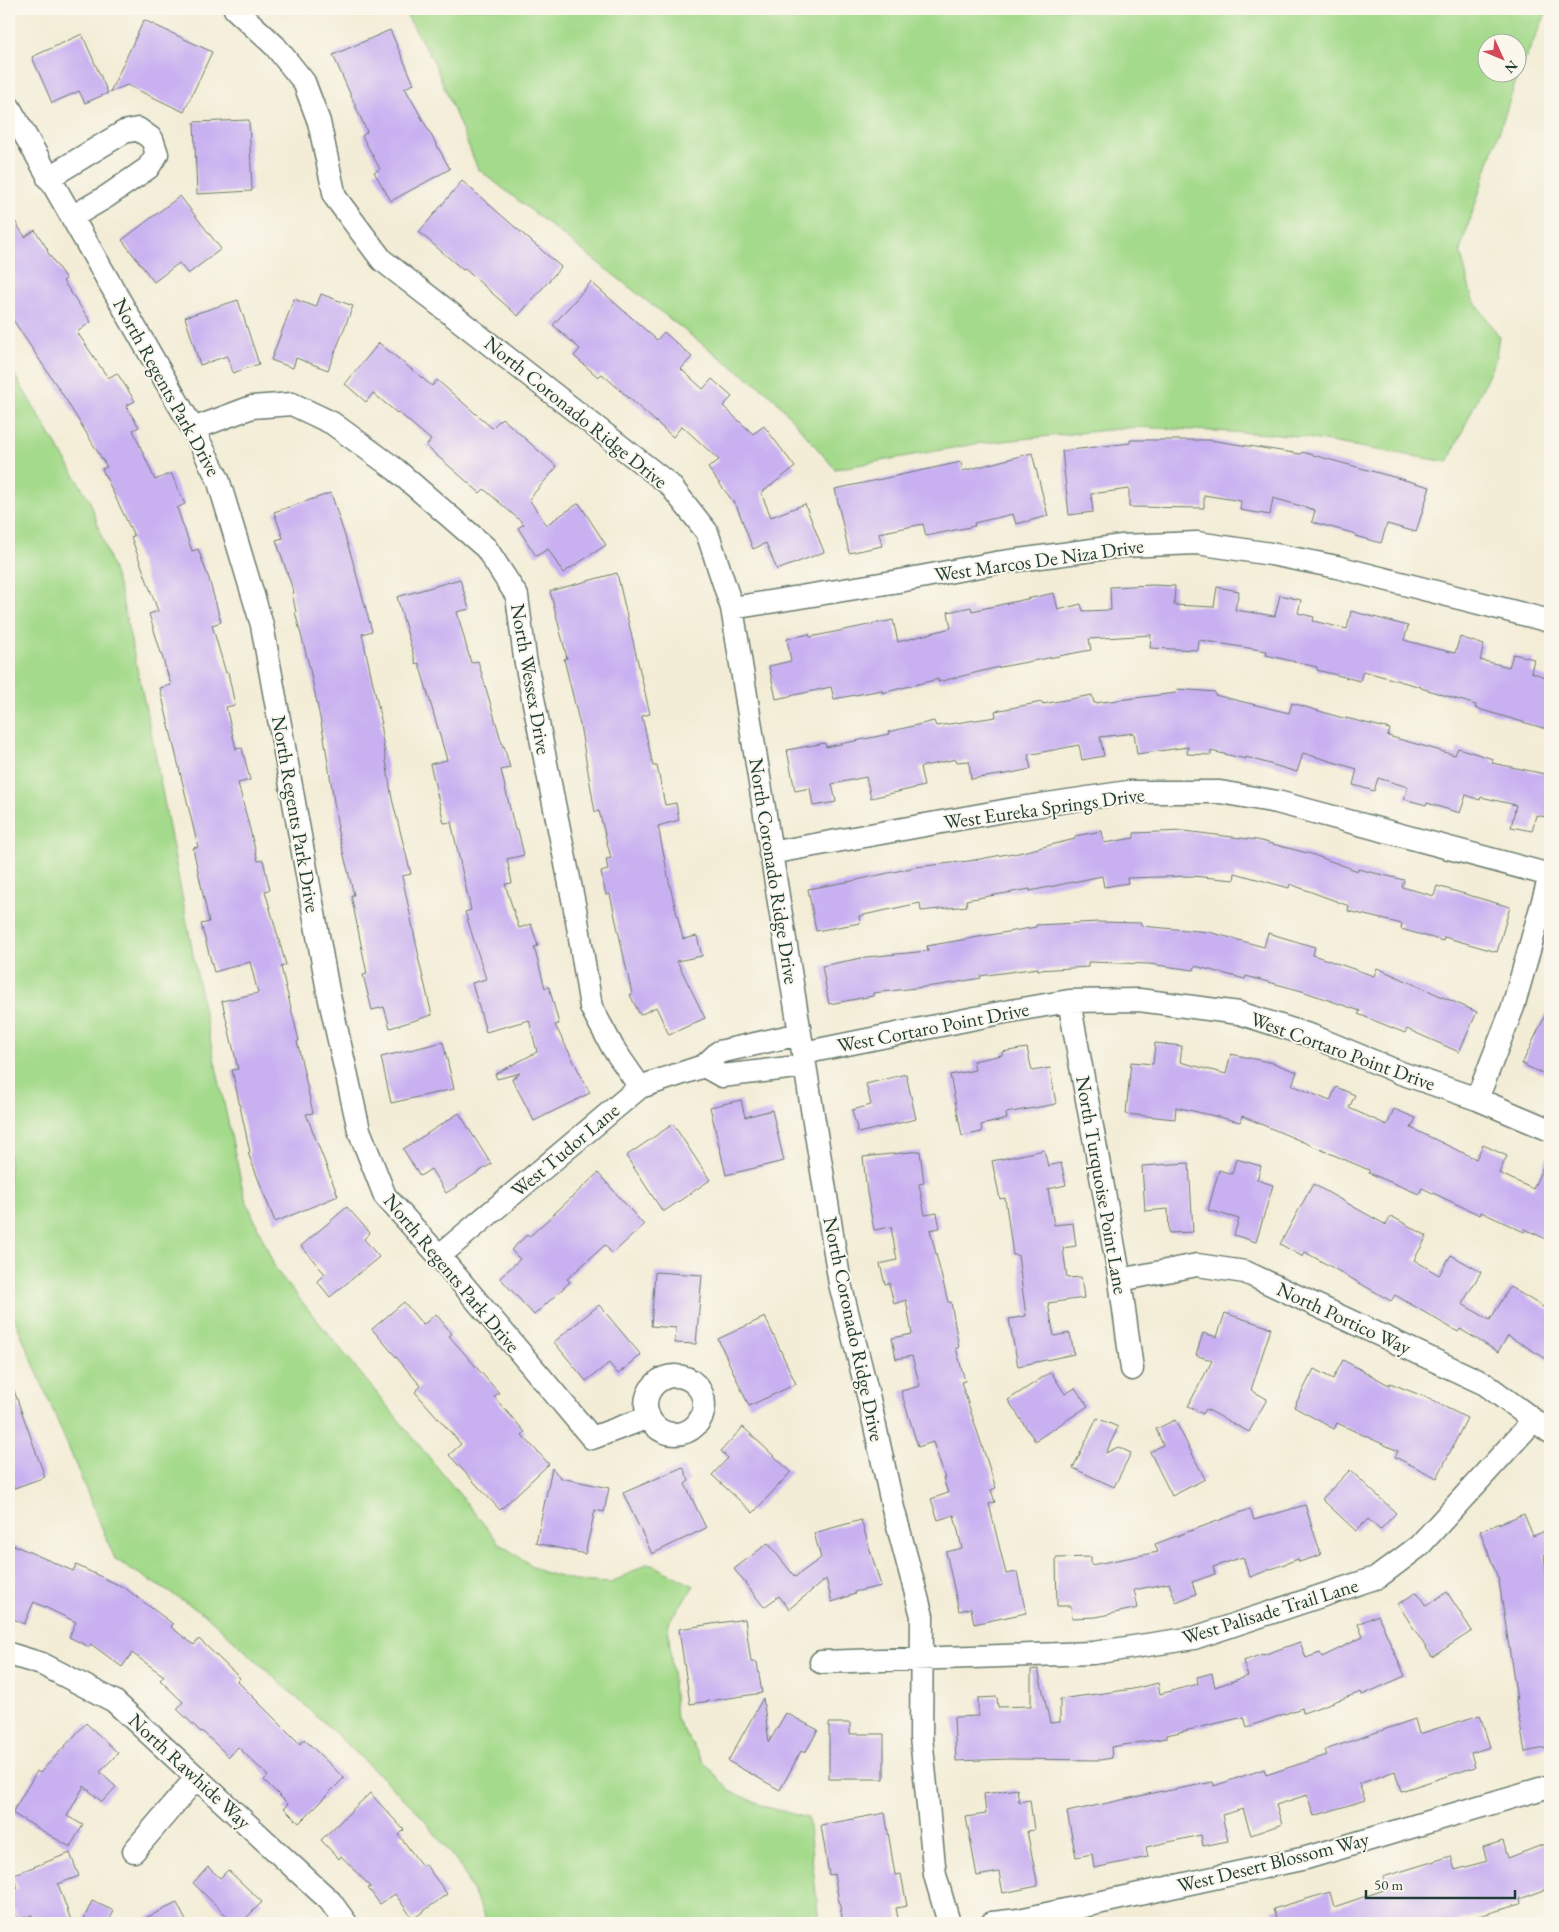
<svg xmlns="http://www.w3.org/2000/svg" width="1559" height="1932" font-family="'EB Garamond',serif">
<rect width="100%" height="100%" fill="#fbf7ec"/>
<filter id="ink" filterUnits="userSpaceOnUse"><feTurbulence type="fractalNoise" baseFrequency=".02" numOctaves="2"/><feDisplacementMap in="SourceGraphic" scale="10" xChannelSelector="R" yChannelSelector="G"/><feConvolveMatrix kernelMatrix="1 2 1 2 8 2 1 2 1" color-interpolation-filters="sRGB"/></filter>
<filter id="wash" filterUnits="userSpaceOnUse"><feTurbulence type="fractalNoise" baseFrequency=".0096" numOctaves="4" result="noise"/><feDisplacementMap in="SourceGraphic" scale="20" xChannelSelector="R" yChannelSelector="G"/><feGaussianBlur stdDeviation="1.12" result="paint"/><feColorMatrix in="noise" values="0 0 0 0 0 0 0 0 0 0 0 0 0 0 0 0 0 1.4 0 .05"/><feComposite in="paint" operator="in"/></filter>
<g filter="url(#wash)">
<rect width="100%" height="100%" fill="#f3edd7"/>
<path fill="#a4da8b" stroke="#628c60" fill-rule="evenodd" d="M403,9H1548L1518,75L1460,250L1472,298L1499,336L1495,361L1448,462L1289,435L1136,427L975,444L835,469L771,395L693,337L478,169L434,62ZM1486,42H1516V72H1486Z
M9,366L90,501L120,591L151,732L203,1007L244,1195L276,1270L500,1544L540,1571L575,1581L611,1583L648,1563L694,1586L668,1623L676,1719L703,1761L730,1791L763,1806L808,1818L819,1923H488L460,1866L417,1811L334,1732L206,1615L115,1559L9,1305Z"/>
<g id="blocks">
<path fill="#c9b1f1" d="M144,20L212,52L184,112L127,85L110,92Z
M390,30L414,84L405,88L450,169L391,201L374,172L380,169L362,136L367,132L333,55Z
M82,34L108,93L85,103L79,91L52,103L32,57Z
M249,120L252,191L197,194L194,122Z
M462,181L561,267L518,316L465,269L463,270L419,232Z
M180,196L221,249L188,274L179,263L154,282L122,240Z
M9,212L25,237L35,230L48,250L47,251L66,279L63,281L91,322L77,332L108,378L117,373L135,401L126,406L139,427L133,430L155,480L171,473L185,504L177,508L192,551L198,549L209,579L221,622L212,625L226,673L228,672L235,705L226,707L236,749L242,748L250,780L238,783L258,861L263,860L270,890L265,891L286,965L281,967L299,1041H297L313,1113L306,1114L338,1196L275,1222L248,1153L250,1152L232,1070L238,1069L222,1001L258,993L250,962L214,972L201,924L209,922L193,848L198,847L160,688L171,685L149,614L158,611L131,537L134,536L102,469L107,467L63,395L9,314Z
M591,282L657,340L664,332L692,357L681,369L703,389L712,379L732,397L723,406L753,434L764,426L795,467L761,493L771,517L805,504L824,552L777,570L766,543L753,549L737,507L708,468L719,460L682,426L673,437L602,374L598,377L574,356L580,349L553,325Z
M321,294L353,306L328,370L296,358L293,368L271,360L294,299L316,307Z
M238,300L259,364L233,373L227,356L200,365L185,317Z
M379,343L432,386L437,380L492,428L502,418L557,467L529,499L546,525L579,503L606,545L563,573L548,549L536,556L518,528L524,524L484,489L480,493L426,446L431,440L398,412L397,413L373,393L366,402L345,384Z
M1130,440H1209L1301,454L1302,452L1430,487L1416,532L1387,524L1381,543L1355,536L1356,534L1312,522L1315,510L1273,498L1270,515L1240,510L1241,501L1204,495V508L1129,507V489L1091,494L1093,512L1069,515L1062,451L1130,443Z
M1032,453L1048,516L1016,524L1013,514L974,523L975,526L926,536L923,524L879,533L882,546L849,553L835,489L961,462L963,471Z
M331,493L351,555L372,631L362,634L382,724H380L392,799L411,874L402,876L419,957H418L432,1015L390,1028L384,1007L372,1010L363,975L367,974L351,895H354L337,828H338L324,737L309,665L295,612H296L292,593H294L276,540L283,538L274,512Z
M617,573L650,714L642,716L653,766H657L665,805L676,803L679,820L658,826L670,886L683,939L697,936L702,956L677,961L705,1018L669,1035L656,1007L640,1015L630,995L632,994L610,894L606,895L601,872L608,870L606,859L611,858L599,811L595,812L580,725L564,659L567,658L550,591Z
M460,579L469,609L457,612L471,663L478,661L503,747L504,746L510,768L501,770L515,830H518L524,855L507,859L512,883L505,884L519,928L531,924L538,946L534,947L545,988L549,987L559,1024L555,1025L590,1093L534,1121L512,1079L520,1073L497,1079L495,1074L537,1052L529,1020L486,1032L472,983L486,979L465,912L471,910L451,822L444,823L430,764L447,760L419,663L416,664L397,597Z
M1152,585L1175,586L1174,605L1214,607L1217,587L1239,591L1235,610L1275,616L1280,595L1301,600L1298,613L1314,617L1313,621L1347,629L1351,611L1408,626L1404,640L1433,648L1455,653L1460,637L1484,645L1480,660L1509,667L1513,654L1534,659L1531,672L1550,679V730L1475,708L1476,705L1421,688V687L1363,671L1360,681L1317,670V667L1266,655L1267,651L1199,640L1198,650L1150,648L1151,635L1089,639L1091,650L995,668L938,682V679L882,693V690L834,699L831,687L776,699L769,666L791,661L787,639L809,634L810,637L893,620L898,642L951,628L948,612L971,607L972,611L1054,593L1058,610L1081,604L1083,611L1111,610L1110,587Z
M1177,689L1215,692V695L1289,713L1292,703L1346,719V718L1390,729L1388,736L1455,755L1458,748L1493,759L1492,763L1550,775V818L1536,815L1532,831L1511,827L1516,805L1481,797L1480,800L1466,795L1460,813L1427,803L1426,805L1404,799L1408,787L1378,778L1374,791L1353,785L1357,769L1303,753L1297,772L1246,757V759L1211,751V755L1187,754L1188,747L1137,754L1134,733L1100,737L1104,756L1082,760L1079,745L1028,755L1031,769L1006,774L971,779L969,761L957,762L956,759L920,767L924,786L871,798L866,777L832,784L836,802L813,806L810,788L795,791L787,750L825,743L826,747L889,734L888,732L934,721L936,726L996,717L995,711L1042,702L1043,704L1092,695L1094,703L1176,693Z
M1102,831L1104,843L1134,838V833L1184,831L1257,840L1311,854L1358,871V869L1404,880L1402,887L1434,896L1437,886L1510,907L1497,952L1444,937L1443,941L1401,929L1402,924L1348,911L1349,906L1290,884L1289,888L1235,873L1234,880L1192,876L1127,878L1128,883L1104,887L1102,876L1030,891V889L966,900L967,906L921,911L920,903L859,916L860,923L816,931L808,889L852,881L916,867L969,861L1013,853L1014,854L1075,839V836Z
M1099,922L1141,923V926L1209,932L1264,947L1268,933L1315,947L1313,955L1374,976L1377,968L1477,1012L1459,1052L1407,1029L1405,1033L1358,1014L1360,1011L1302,991L1246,976L1245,979L1195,966L1194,970L1149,964L1088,962V967L1038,970V968L980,976L981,978L941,985L873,993V996L829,1004L822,966L866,957L928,951L927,946L1036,927V925Z
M1550,1005V1077L1522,1064Z
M443,1042L454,1089L391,1103L381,1057Z
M1155,1043L1182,1046L1180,1062L1226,1074L1231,1054L1273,1063L1297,1072L1292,1085L1330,1101L1336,1087L1355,1095L1349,1108L1387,1125L1394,1109L1416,1118L1411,1128L1476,1159L1483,1145L1507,1156L1499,1173L1533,1189L1550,1151V1241L1525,1229L1524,1232L1481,1212L1480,1215L1422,1188L1419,1194L1369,1173V1170L1242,1116L1240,1122L1176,1107L1175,1119L1126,1114L1131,1062L1153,1064Z
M1027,1048L1032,1071L1050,1068L1056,1104L1006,1113L1007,1119L981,1125L982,1132L962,1136L950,1075L975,1070L973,1061L1002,1055V1052Z
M906,1074L916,1119L858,1133L852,1110L871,1105L866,1084Z
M741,1100L745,1117L772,1110L784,1161L726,1175L710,1107Z
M459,1113L491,1164L446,1193L431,1169L420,1176L403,1149Z
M673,1124L710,1180L663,1212L626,1156Z
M1044,1150L1048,1166L1061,1163L1066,1185L1048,1189L1054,1225L1073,1223L1076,1246L1063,1248L1067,1278L1081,1277L1084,1298L1048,1303L1054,1336L1070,1333L1074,1354L1018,1366L1009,1319L1026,1316L1018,1255H1013L1005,1198L1000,1199L992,1161Z
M920,1151L924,1183L919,1184L925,1215L937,1213L940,1228L930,1230L948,1302H951L959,1348H956L965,1381L961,1382L996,1488L991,1490L995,1502L989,1504L1006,1574L1017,1572L1026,1613L974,1624L971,1608L959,1611L946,1552L962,1548L954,1515L938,1520L931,1499L948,1493L943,1478H945L933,1442L918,1447L901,1391L920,1386L912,1356L896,1359L892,1338L912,1334L906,1300L894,1304L889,1283L885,1284L880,1264L897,1260L891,1227L874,1230L867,1193L863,1157Z
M1236,1159L1261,1166L1257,1180L1273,1185L1256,1242L1234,1235L1239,1219L1208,1210L1219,1170L1232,1174Z
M1189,1163L1193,1232L1169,1233L1168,1209L1145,1211L1142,1166Z
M598,1173L644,1225L612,1254L605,1245L567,1279L570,1282L534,1315L500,1278L520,1259L511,1250L527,1235L529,1237Z
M1313,1184L1386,1225L1391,1216L1427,1236L1414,1260L1439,1275L1451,1255L1481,1272L1462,1304L1490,1320L1510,1287L1550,1311V1361L1508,1336L1498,1352L1460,1329L1458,1332L1395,1295L1391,1301L1305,1252L1303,1257L1280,1244Z
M347,1207L370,1233L364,1239L379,1257L330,1297L317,1281L325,1274L301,1246Z
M655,1272L702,1275L696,1344L675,1343L676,1328L651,1326Z
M404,1302L423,1325L436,1314L452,1334L449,1336L499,1393L494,1397L525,1432L522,1435L549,1464L500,1510L449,1455L461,1444L415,1392L421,1386L372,1329Z
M599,1305L641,1355L618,1374L609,1363L586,1381L554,1342Z
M1225,1313L1271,1328L1251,1390L1267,1399L1249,1432L1206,1409L1203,1414L1188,1406L1212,1361L1196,1355L1203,1333L1217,1337Z
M765,1317L796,1384L749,1406L718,1339Z
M1343,1360L1389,1385L1390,1383L1425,1397L1467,1418L1437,1478L1395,1457L1398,1451L1337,1423L1334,1429L1294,1407L1314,1369L1333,1379Z
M1051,1372L1065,1394L1075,1388L1088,1406L1035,1441L1008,1400Z
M9,1382H11L45,1477L9,1490Z
M1097,1418L1118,1427L1106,1453L1118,1447L1131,1453L1114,1487L1073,1468Z
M1175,1420L1205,1479L1172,1496L1150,1452L1163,1445L1156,1429Z
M743,1427L791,1472L753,1513L712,1475L728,1458L721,1451Z
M683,1467L689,1481L685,1484L706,1528L652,1554L623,1493Z
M552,1468L561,1478L609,1488L604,1512L595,1510L585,1554L536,1543Z
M1350,1470L1396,1513L1380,1530L1368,1519L1356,1531L1322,1499Z
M1305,1505L1321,1555L1299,1562L1298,1559L1250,1577L1243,1557L1213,1567L1215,1574L1192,1582L1196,1594L1176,1602L1169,1583L1134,1590L1138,1608L1096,1617L1072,1618L1071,1606H1057L1056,1558L1091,1557V1565L1158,1552L1155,1544L1250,1509L1254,1520Z
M1524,1514L1533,1536L1550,1529V1552L1544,1555L1550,1603V1747L1525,1752L1515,1696L1517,1700L1499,1581L1480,1531Z
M861,1520L881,1586L854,1592L855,1594L832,1602L826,1579L789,1609L779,1596L764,1607L734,1569L768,1543L795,1577L821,1558L814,1533Z
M9,1543L73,1571L76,1565L125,1588L173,1624L171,1627L194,1645L199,1639L240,1678L237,1681L300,1744L304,1739L344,1778L299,1823L284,1808L288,1804L264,1780L268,1776L238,1747L229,1757L202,1731L201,1732L177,1709L183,1702L160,1680L164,1676L132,1653L122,1667L91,1644L89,1647L69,1637L76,1622L34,1602L24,1624L9,1617Z
M1417,1592L1426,1606L1447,1592L1472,1631L1432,1657L1398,1604Z
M1378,1615L1405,1676L1362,1695L1361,1692L1303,1713L1302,1708L1247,1727L1244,1717L1167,1735V1738L1111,1747L1112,1758L1100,1760L1009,1759L956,1761L954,1717L978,1716V1698L997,1697L998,1707L1031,1706V1670L1038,1669L1050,1723L1060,1722V1699L1133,1689L1158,1683L1160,1694L1198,1684L1197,1677L1212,1673L1215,1687L1248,1676L1243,1661L1263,1654V1655L1300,1642L1306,1658L1320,1653L1322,1657L1363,1637L1358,1624Z
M745,1619L751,1662H757L762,1693L690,1704L679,1629Z
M763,1698L769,1742L786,1713L818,1730L805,1753L801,1751L780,1790L728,1761Z
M1480,1715L1490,1747L1471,1753L1475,1767L1401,1791L1395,1771L1359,1784L1365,1800L1314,1816L1307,1795L1276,1805L1282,1824L1251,1835L1243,1809L1222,1815L1228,1841L1203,1846L1201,1835L1146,1847L1148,1857L1094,1868L1092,1854L1076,1857L1067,1812L1162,1791V1792L1213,1782L1214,1786L1264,1769L1266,1775L1327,1755L1325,1750L1415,1719L1419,1734Z
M86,1723L118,1753L100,1772L116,1787L102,1802L84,1786L67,1816L83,1825L70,1847L12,1813L37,1771L40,1773Z
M829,1723H850V1734H884V1779H829Z
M1017,1789L1019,1802L1030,1800L1034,1830L1027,1831L1038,1886L1003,1893L999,1872L977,1876L966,1817L986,1814L984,1794Z
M370,1793L404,1830L399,1835L422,1866L425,1864L447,1894L413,1919L395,1894L380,1904L368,1888L371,1887L341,1856L339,1859L321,1840Z
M885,1813L895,1875L901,1874L907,1906L896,1908L899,1923H843L834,1874L829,1875L821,1825Z
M1503,1841L1508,1858L1550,1842V1888L1520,1899L1521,1904L1454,1923H1277L1273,1909L1330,1892L1334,1907L1387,1889L1383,1877L1451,1856L1455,1870L1487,1861L1483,1847Z
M70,1853L79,1876L58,1884L72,1923H35L32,1915L18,1920L9,1895V1892L18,1888L12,1875Z
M208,1867L220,1878L228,1870L262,1902L241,1923H234L193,1883Z
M92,1901L114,1911L108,1923H82Z
M177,1903L187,1923H135Z"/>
</g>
</g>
<g filter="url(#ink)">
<use href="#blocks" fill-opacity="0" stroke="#697b6d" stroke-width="1"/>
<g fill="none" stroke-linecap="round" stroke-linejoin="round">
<defs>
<path id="street" d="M235,9L275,46L304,82L319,122L335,197L382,260L670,485L707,532L732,608L840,1284L869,1399L893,1508L922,1616L921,1737L935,1875L949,1923
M9,107L193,429L218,479L262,625L328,991L359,1130L385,1196L439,1256L592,1438L649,1417
M48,178L124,132L138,129L152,139L157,154L148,168L106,197L72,217
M193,429L252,407L292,404L332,423L395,469L486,548L517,596L525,658L576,914L591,1007L613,1048L640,1087
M732,608L899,581L996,563L1122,546L1197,543L1271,554L1337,567L1550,621
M770,853L1014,809L1128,792H1220L1277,802L1550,875
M1069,1001L1120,1280L1132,1369
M800,1034L719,1052L704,1066L722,1076L805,1066
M803,1053L1005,1012L1069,1001L1139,1000L1239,1013L1312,1036L1401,1073L1477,1099L1550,1130
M1477,1099L1513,1007L1550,876
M439,1256L640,1087L704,1066
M1120,1280L1197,1265L1245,1272L1485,1384L1550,1432
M646 1405a29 29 0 1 1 58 0a29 29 0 1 1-58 0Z
M9,1654L42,1664L114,1701L330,1901L346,1923
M821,1662L1093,1653L1194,1638L1378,1577L1419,1546L1534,1420
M134,1851L197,1777
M992,1923L1019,1920L1306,1858L1550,1786"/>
</defs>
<use href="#street" stroke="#697b6d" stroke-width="25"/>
<use href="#street" stroke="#fff" stroke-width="22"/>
</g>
</g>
<g text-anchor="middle" stroke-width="4" stroke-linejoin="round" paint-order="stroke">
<g font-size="20" fill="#1f3d34" stroke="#fbf7ec">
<text transform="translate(167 387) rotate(61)" y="7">North Regents Park Drive</text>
<text transform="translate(576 412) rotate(39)" y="7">North Coronado Ridge Drive</text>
<text transform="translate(1039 560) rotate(-8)" y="7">West Marcos De Niza Drive</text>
<text transform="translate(531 679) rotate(80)" y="7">North Wessex Drive</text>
<text transform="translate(1044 808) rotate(-8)" y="7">West Eureka Springs Drive</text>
<text transform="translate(296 814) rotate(80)" y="7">North Regents Park Drive</text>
<text transform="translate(774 871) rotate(81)" y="7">North Coronado Ridge Drive</text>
<text transform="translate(933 1027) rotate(-11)" y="7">West Cortaro Point Drive</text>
<text transform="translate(1343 1051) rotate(20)" y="7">West Cortaro Point Drive</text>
<text transform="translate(565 1150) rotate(-40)" y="7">West Tudor Lane</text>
<text transform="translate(1102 1185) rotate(80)" y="7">North Turquoise Point Lane</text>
<text transform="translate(452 1273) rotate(50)" y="7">North Regents Park Drive</text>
<text transform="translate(1344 1318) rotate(25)" y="7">North Portico Way</text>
<text transform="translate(854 1329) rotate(78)" y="7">North Coronado Ridge Drive</text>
<text transform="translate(1270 1611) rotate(-17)" y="7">West Palisade Trail Lane</text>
<text transform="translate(190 1771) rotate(43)" y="7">North Rawhide Way</text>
<text transform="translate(1273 1862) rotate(-14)" y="7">West Desert Blossom Way</text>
</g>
</g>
<rect width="1559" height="1932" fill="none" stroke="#fbf7ec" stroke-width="30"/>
<g transform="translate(1502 58) rotate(134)"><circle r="24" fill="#fbf7ec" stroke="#a3ada2"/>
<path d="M0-4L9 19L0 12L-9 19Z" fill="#d1495b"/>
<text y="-8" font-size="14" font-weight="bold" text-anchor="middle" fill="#1f3d34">N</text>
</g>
<path d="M1366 1890v8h149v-8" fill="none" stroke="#1f3d34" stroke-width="2.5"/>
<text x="1374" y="1890" font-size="15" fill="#1f3d34" stroke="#fbf7ec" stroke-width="4" paint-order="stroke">50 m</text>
</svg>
